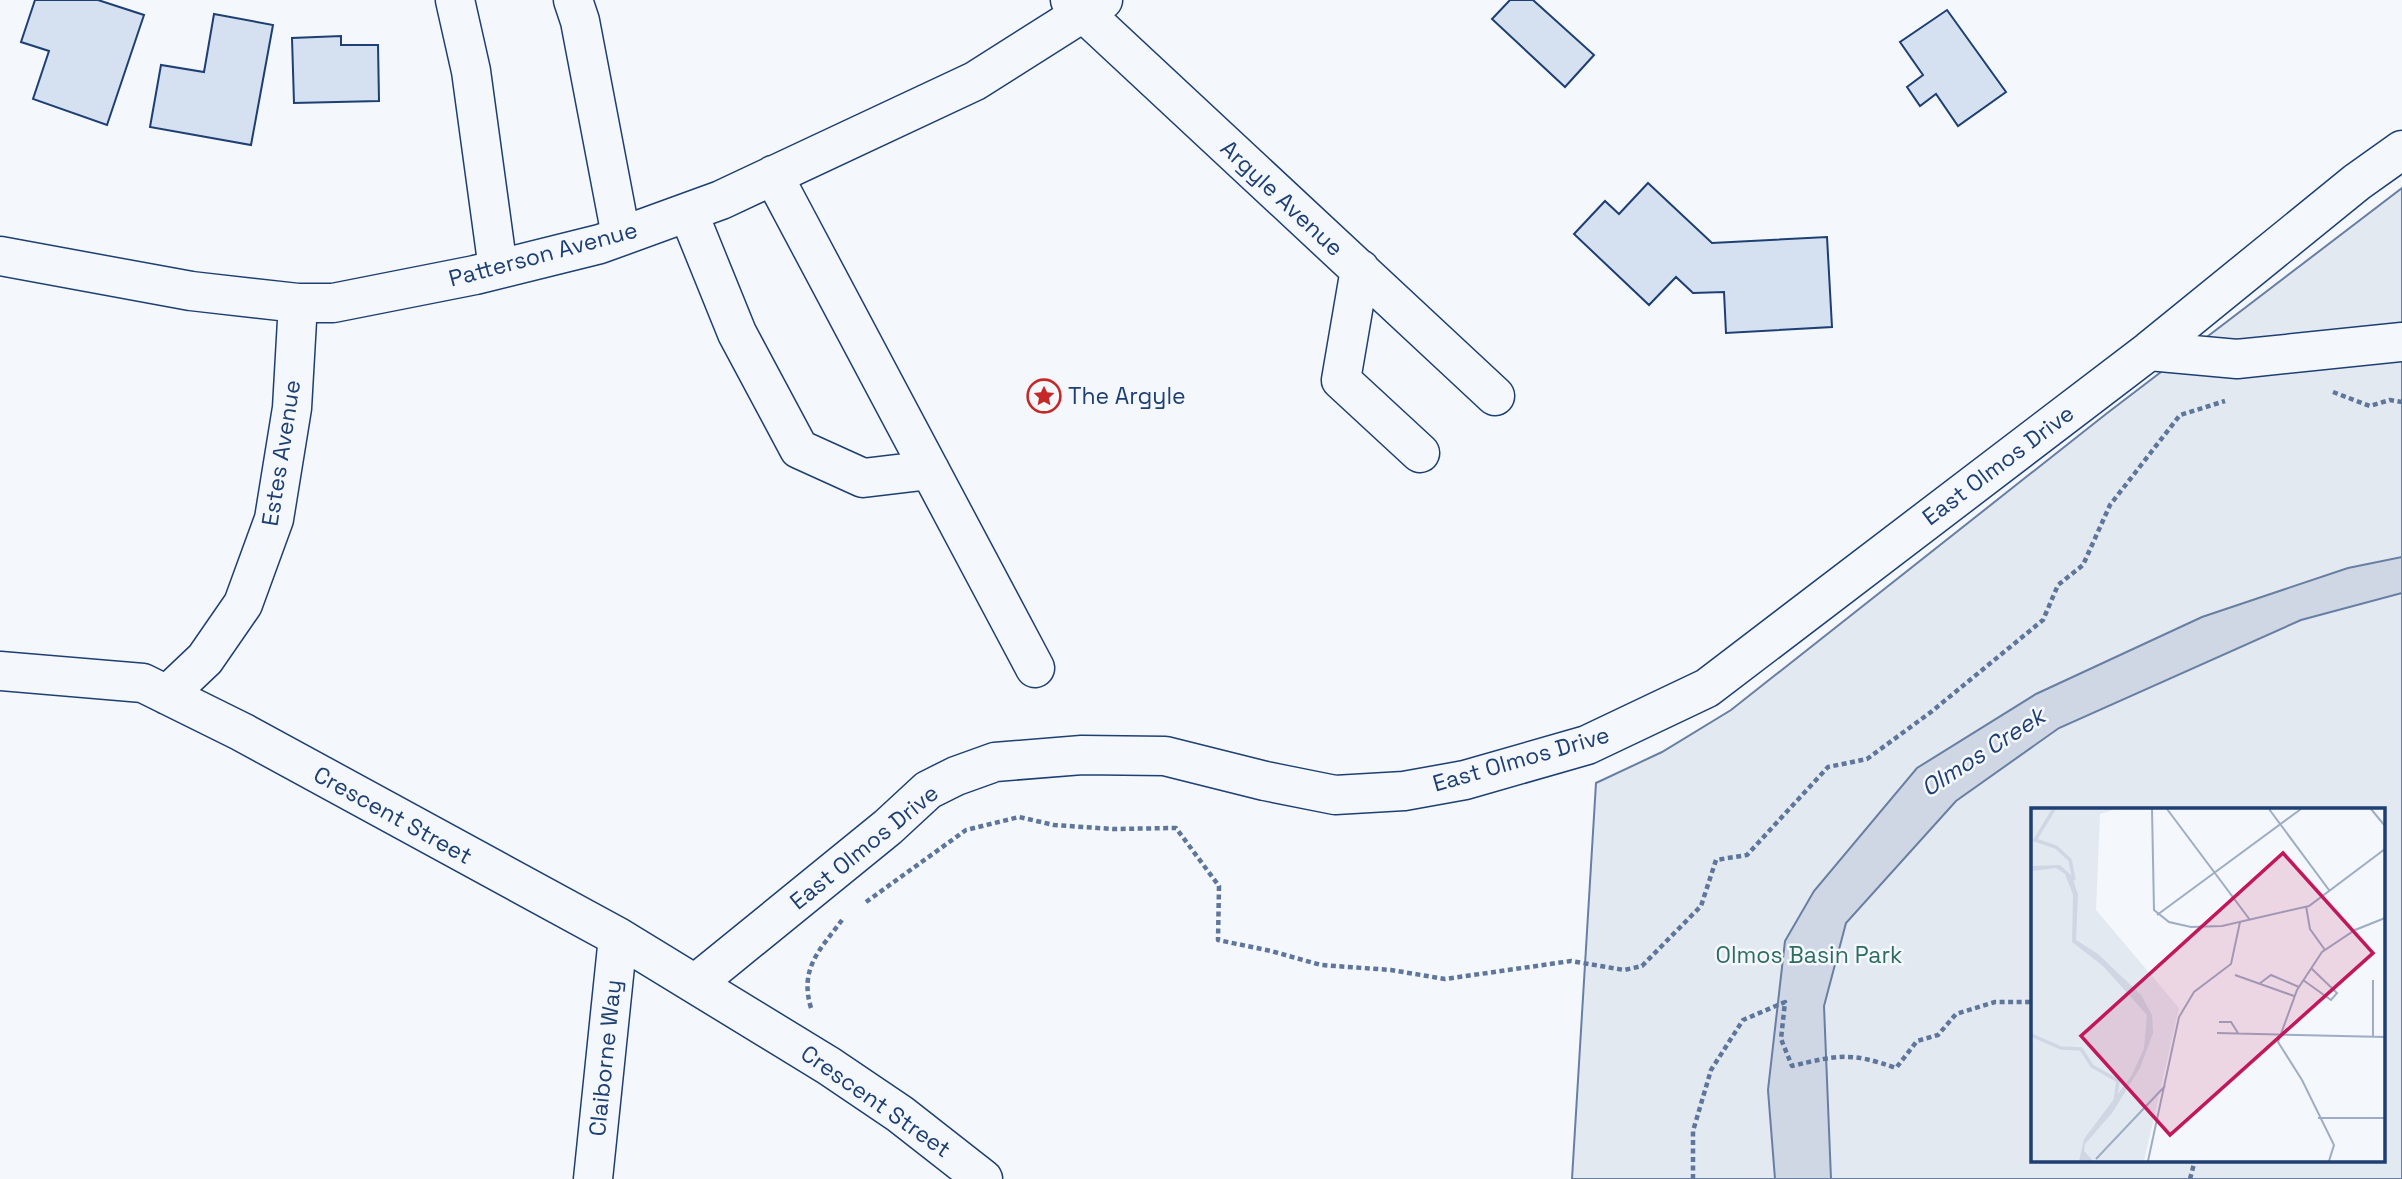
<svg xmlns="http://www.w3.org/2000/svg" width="2402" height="1179" font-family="'Space Grotesk',sans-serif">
<rect width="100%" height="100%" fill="#f4f7fb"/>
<path fill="#e3e9f0" stroke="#687fa3" stroke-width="2" fill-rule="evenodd" d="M2402,188V1179H1572L1596,783L1662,752L1731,710L2106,414ZM2033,810H2383V1160H2033Z"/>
<path fill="#cfd7e4" stroke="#687fa3" stroke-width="2" d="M2402,557V593L2301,620L2059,728L1956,801L1846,923L1824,1006L1831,1179H1775L1768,1090L1785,941L1814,891L1917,768L2036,694L2202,617L2348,568Z"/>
<path fill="#d5e0f0" stroke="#1d3f73" stroke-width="2" d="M35,0H98L144,15L107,125L33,99L49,51L21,42Z
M1510,0H1533L1594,55L1565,87L1492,19Z
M1947,10L2006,92L1958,126L1936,94L1920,106L1907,87L1923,75L1900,42Z
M214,14L273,25L251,145L150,127L161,65L204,72Z
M341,36V45H378L379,101L294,103L292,38Z
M1648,183L1712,243L1827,237L1832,327L1726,333L1724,292L1693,293L1676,277L1649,305L1574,234L1605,201L1619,214Z"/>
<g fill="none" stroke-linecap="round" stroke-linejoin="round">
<defs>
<path id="minor" d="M455,0L471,71L498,269
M573,0L580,21L621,236
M1070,0L1495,396
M773,175L1035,668
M688,212L737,333L799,449L863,478L930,470
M0,256L191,291L298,303H333L475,275L600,244L721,200L975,81L1103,0
M1360,269L1341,380L1420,453
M2149,351L2237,359L2402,342
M0,671L143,683L242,732L618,937L829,1066L900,1114L983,1179
M167,695L205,659L243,604L274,519L292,408L298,303
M695,984L888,827L928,790L956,776L995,762L1082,755L1165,756L1265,781L1335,795L1404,791L1465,780L1587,745L1707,688L2149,351L2357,182L2402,150
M593,1179L618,937"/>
</defs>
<use href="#minor" stroke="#1d3f73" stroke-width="41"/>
<path stroke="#5e769c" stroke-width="4.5" stroke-dasharray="5 3.5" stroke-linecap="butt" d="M2333,392L2370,406L2390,400L2402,402
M866,902L966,830L1019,817L1054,825L1113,829L1176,828L1219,886L1218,940L1271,951L1321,965L1391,970L1445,979L1571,961L1624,970L1642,966L1701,906L1716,860L1747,855L1828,767L1867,759L1931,712L2043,620L2058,585L2083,565L2110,505L2180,415L2225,401
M811,1008C799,968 820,950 842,920
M1693,1179V1131L1711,1070L1743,1020L1785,1002L1781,1039L1792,1066C1838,1055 1851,1052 1896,1068L1917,1041L1938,1035L1956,1014L1995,1002H2033
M2190,1179L2195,1160"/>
<use href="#minor" stroke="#f4f7fb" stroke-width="38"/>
</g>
<defs>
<symbol id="sight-ring" viewBox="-11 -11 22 22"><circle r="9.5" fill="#f4f7fb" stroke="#c62828" stroke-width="1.5"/><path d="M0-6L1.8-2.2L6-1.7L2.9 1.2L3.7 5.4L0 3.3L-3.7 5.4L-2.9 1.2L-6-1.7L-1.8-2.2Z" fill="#c62828"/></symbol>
</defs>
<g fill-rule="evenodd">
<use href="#sight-ring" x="1025" y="377" width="38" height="38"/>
</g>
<g text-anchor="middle" stroke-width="5" stroke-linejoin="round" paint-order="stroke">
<g font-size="23" fill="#1d3f73" stroke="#f4f7fb">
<text transform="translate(1282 198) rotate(43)" y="8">Argyle Avenue</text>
<text transform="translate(543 254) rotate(-15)" y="8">Patterson Avenue</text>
<text transform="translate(281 453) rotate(-81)" y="8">Estes Avenue</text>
<text transform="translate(1998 465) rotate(-37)" y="8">East Olmos Drive</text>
<text transform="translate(1521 759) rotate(-16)" y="8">East Olmos Drive</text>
<text transform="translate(393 815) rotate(29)" y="8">Crescent Street</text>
<text transform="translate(864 847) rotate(-39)" y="8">East Olmos Drive</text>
<text transform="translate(605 1058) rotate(-84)" y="8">Claiborne Way</text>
<text transform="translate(876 1101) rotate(35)" y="8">Crescent Street</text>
</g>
<g font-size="23" fill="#1d3f73" stroke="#f4f7fb" text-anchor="start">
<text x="1068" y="404">The Argyle</text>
</g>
<g font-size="23" fill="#2c6c60" stroke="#f4f7fb">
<text x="1809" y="963">Olmos Basin Park</text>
</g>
<g font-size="24" font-style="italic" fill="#1d3f73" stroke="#f4f7fb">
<text transform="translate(1983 752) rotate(-33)" y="8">Olmos Creek</text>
</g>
</g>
<g transform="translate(2031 808)">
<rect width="354" height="354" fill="#f4f7fb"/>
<path d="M0,1H85L69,6L65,102L148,200L113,353H0Z" fill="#e3e9f0"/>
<path d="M29,57L41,68L47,87L45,132L67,146L110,187L121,207L122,225L109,260L81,305L54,336L53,343L62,353H48L53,331L101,267L113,240L116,207L72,158L41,134L42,87L34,66L25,60L0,63V58Z" fill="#cfd7e4"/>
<path fill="none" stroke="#cfd7e4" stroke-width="3.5" d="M23,1L4,32L25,39L39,52L43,72M0,227L30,240L50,241L61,258L87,273L84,294"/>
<path fill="none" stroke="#9eadc5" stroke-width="2" d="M121,1L123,102L138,114L160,119L191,118L278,98L354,41M136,1L219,112M238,1L298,82M340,1L354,18M275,98L279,121L294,142M126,107L270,1M204,167L263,188M272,172L300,192L306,185L280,160M342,172V229M228,176L240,167L268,179M188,214H200L207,225M186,225L354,229M287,310H354M65,351L134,278M117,353L148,209L163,184L200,156L209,114M298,353L303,337L271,272L247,234L266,182L291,144L324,122L354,110"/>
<path fill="#c2185b" fill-opacity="0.15" stroke="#c2185b" stroke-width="3.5" d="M252,45L342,145L139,327L50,228Z"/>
<rect width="354" height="354" fill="none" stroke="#1d3f73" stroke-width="3.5"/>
</g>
</svg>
